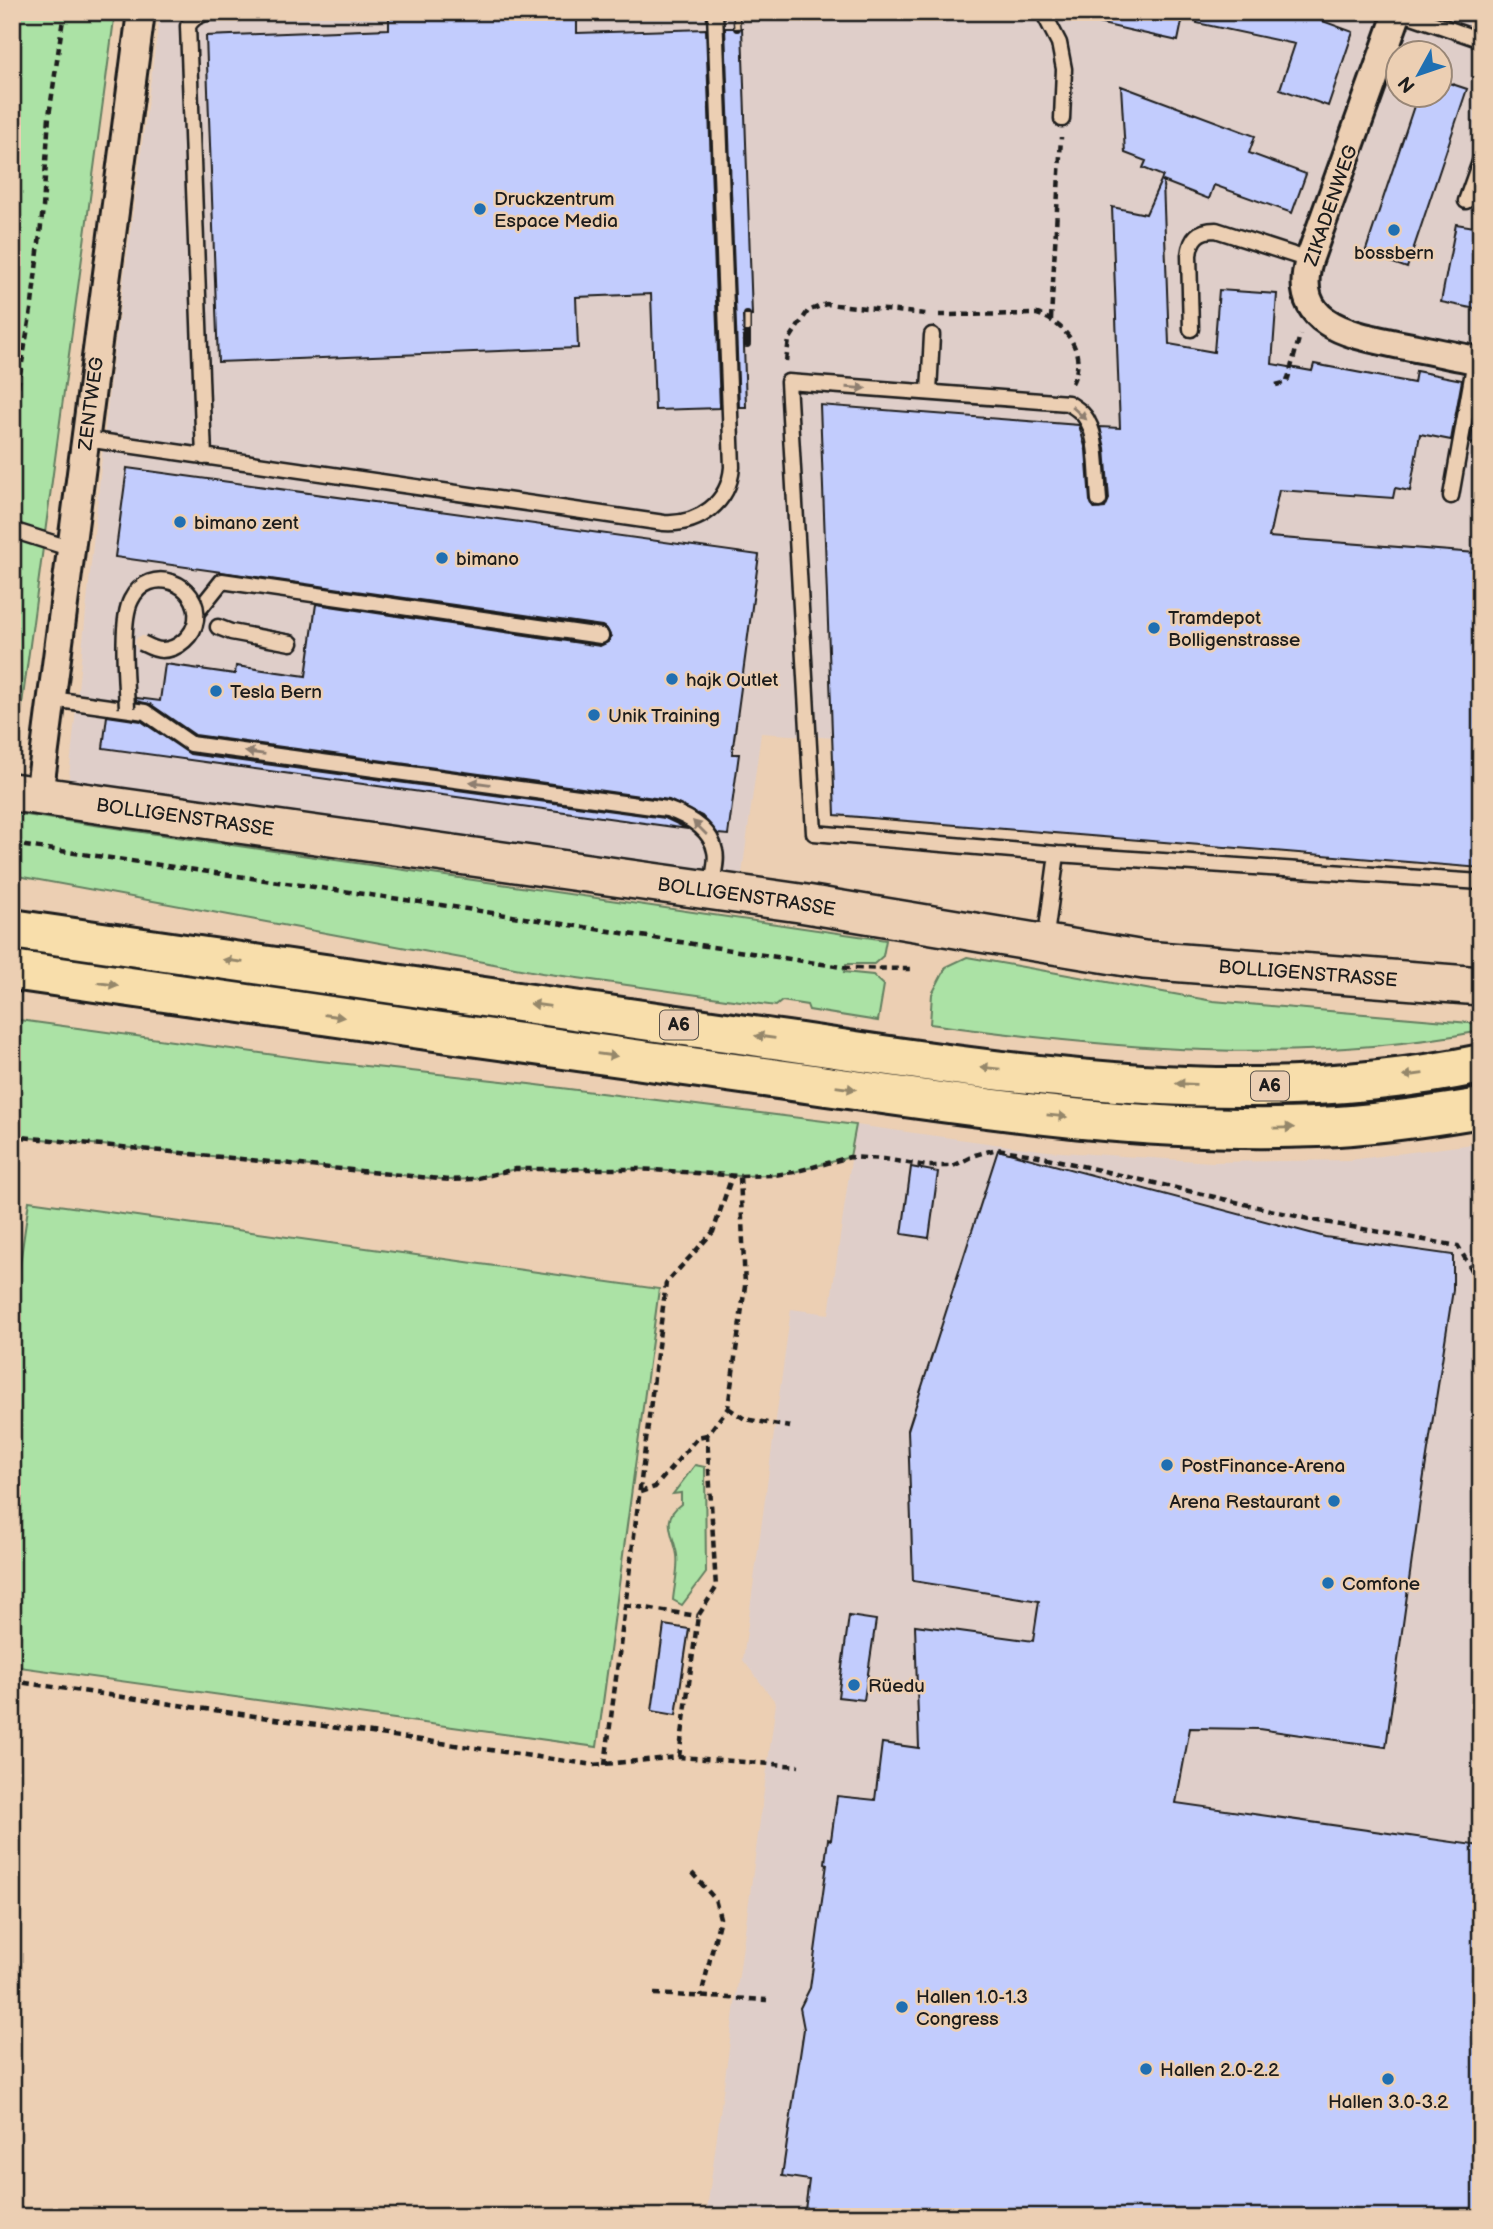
<svg xmlns="http://www.w3.org/2000/svg" width="1493" height="2229" font-family="'Balsamiq Sans',sans-serif">
<rect width="100%" height="100%" fill="#eccfb3"/>
<filter id="ink" filterUnits="userSpaceOnUse"><feTurbulence type="fractalNoise" baseFrequency=".0143" numOctaves="2"/><feDisplacementMap in="SourceGraphic" scale="14" xChannelSelector="R" yChannelSelector="G"/><feConvolveMatrix kernelMatrix="1 2 1 2 8 2 1 2 1" color-interpolation-filters="sRGB"/></filter>
<g filter="url(#ink)">
<path fill="#dfcec9" fill-rule="evenodd" d="M160,12H1481V771L1030,751L761,733L742,874L68,786L110,380ZM1398,52H1440V94H1398Z
M856,1125L1047,1151L1212,1162L1350,1160L1481,1143V2217H706L776,1703L743,1660L791,1309L829,1314Z"/>
<path fill="#abe2a5" stroke="#647f60" stroke-width="2" d="M12,12H115L18,734L12,739Z
M12,813L886,940L883,956L874,964H846L844,972L873,975L884,985L878,1021L809,1010L807,1005L782,1001L776,1006L542,973L12,875Z
M967,957L1213,1001L1481,1024V1031C1299,1066 1112,1049 930,1024L932,994L946,967Z
M12,1019L311,1060L529,1084L856,1125L850,1157L794,1172L774,1175L740,1176L639,1169H515L474,1179L450,1180L12,1136Z
M29,1201L659,1289L597,1747L12,1666V1320Z
M695,1465L705,1467L706,1573L682,1605L673,1600C674,1587 679,1568 677,1555C674,1535 660,1519 681,1504V1493L673,1494Z"/>
<path fill="#c2ccfd" stroke="#1c1c1c" stroke-width="2" d="M389,12H577V33L706,29L720,408L655,410L651,294L576,297L578,348L218,362L206,36L389,29Z
M1094,12H1184L1178,41L1093,22Z
M1198,12H1298L1353,32L1328,106L1280,89L1295,44L1197,23Z
M725,28H742L752,315L743,316L746,407H739Z
M1440,80L1467,89L1407,268L1365,253L1418,94H1440Z
M1121,86L1255,136L1249,153L1306,174L1292,213L1214,185L1209,199L1163,181L1169,344L1214,352L1219,290L1277,294L1272,364L1312,371L1314,364L1414,383L1416,371L1462,380L1451,440L1420,434L1410,491L1395,488L1393,498L1279,490L1269,537L1476,553V555H1481V868L835,815L820,405L1079,425L1086,450L1090,501L1095,509L1105,508L1109,499L1105,448L1100,427L1120,428L1112,207L1146,214L1163,176L1143,168L1146,161L1125,153Z
M1456,224L1481,228V310L1441,302Z
M1481,384V445L1470,443Z
M127,468L759,555L732,754H739L728,835L718,834L702,816L669,800L195,735L150,704L136,701V698L160,701L165,664L235,674L236,666L306,676L316,604L600,646L608,642L611,637L607,629L602,626L115,557Z
M107,716L141,721L190,754L665,818L688,829L103,748Z
M998,1150L1325,1237L1453,1255V1290L1420,1501L1386,1747L1259,1729L1190,1728L1176,1803L1481,1846V2217H804L809,2180L782,2176L804,2029L800,2008L810,1988L827,1864L825,1863L828,1839L831,1840L837,1796L875,1800L882,1743L919,1748L915,1625L1033,1641L1039,1601L913,1581L908,1430Z
M911,1167L938,1172L929,1238L902,1234Z
M849,1616L876,1620L864,1700L838,1697Z
M664,1625L689,1629L676,1715L652,1711Z"/>
<g fill="none" stroke-linecap="round" stroke-linejoin="round">
<defs>
<path id="service" d="M1043,12L1059,43L1064,69L1062,119
M1400,12L1481,40
M1466,201L1481,159
M1191,329L1189,255C1191,238 1198,230 1216,230L1309,260
M929,392L932,335
M86,439L664,523C699,525 729,503 732,467L715,12
M204,457L188,26C198,8 220,13 238,12
M1451,496L1475,360
M1099,500C1097,479 1098,439 1088,422C1084,413 1076,408 1068,403L788,382L814,833L1057,854L1481,882
M12,530L72,549
M198,611L222,581L601,636
M218,627L231,632L291,643
M52,699L145,712L191,744L667,809C687,816 711,828 715,851C718,862 712,878 711,889
M1045,943L1057,854"/>
<g id="minor">
<path d="M1398,12L1309,260C1290,327 1354,335 1401,345C1427,350 1454,356 1481,361"/>
<path id="s1" d="M39,796L141,12"/>
</g>
<g id="secondary">
<path id="s2" d="M12,792L800,903L1144,960L1481,986"/>
</g>
<path id="motorway" d="M12,929C248,963 484,997 719,1031C969,1067 1230,1117 1481,1064
M12,970C258,1006 503,1041 749,1075C938,1101 1127,1135 1318,1127C1373,1125 1427,1117 1481,1108"/>
</defs>
<use href="#service" stroke="#1c1c1c" stroke-width="19"/>
<use href="#minor" stroke="#1c1c1c" stroke-width="32"/>
<use href="#secondary" stroke="#1c1c1c" stroke-width="42"/>
<use href="#motorway" stroke="#1c1c1c" stroke-width="44"/>
<path stroke="#1c1c1c" stroke-width="4.5" stroke-dasharray="7 5" stroke-linecap="butt" d="M939,315L1037,314C1067,324 1089,354 1071,385
M1051,319L1061,137
M786,361L789,340L808,311L826,304L926,314
M1276,385L1287,382L1300,335
M12,422L32,304L43,208L49,116L64,12
M12,844L441,905L848,968L910,969
M12,1136L450,1180L474,1179L515,1169H639L740,1176L774,1175L794,1172L850,1157L884,1159L927,1166H953L975,1155L997,1149L1039,1156L1313,1220L1458,1246L1481,1286
M728,1408L745,1419L790,1427
M640,1492L655,1487L698,1437L707,1435
M625,1605L698,1616
M12,1681L594,1765L679,1757L799,1766
M679,1757L698,1616L716,1588L707,1435L728,1408L745,1286L740,1176
M605,1765L666,1283L713,1232L732,1176
M692,1873L715,1899L720,1918L701,1996
M654,1994L767,2000"/>
<use href="#service" stroke="#eccfb3" stroke-width="14"/>
<use href="#minor" stroke="#eccfb3" stroke-width="26"/>
<use href="#secondary" stroke="#eccfb3" stroke-width="37"/>
<use href="#motorway" stroke="#f8deab" stroke-width="38"/>
<defs>
<path id="rail" d="M736,12L737,28
M747,315V344"/>
</defs>
<use href="#rail" stroke="#1c1c1c" stroke-width="8"/>
<use href="#rail" stroke="#eccfb3" stroke-width="5" stroke-dasharray="16" stroke-linecap="butt"/>
<defs>
<path id="service-bridge" d="M127,708C126,682 120,621 131,600C149,563 201,583 196,620C194,635 178,650 162,650C155,650 148,646 142,643"/>
</defs>
<use href="#service-bridge" stroke="#1c1c1c" stroke-width="19" stroke-linecap="butt"/>
<use href="#service-bridge" stroke="#eccfb3" stroke-width="14"/>
</g>
<defs><path id="oneway-solid" d="M-6-.8H1V-3.2L6.5 0L1 3.2V.8H-6Z" transform="scale(1.75)"/></defs>
<g fill="#8e7e6f">
<use href="#oneway-solid" transform="translate(856 388) rotate(4)"/>
<use href="#oneway-solid" transform="translate(1079 413) rotate(42)"/>
<use href="#oneway-solid" transform="translate(255 753) rotate(-172)"/>
<use href="#oneway-solid" transform="translate(480 783) rotate(-172)"/>
<use href="#oneway-solid" transform="translate(700 828) rotate(-135)"/>
</g>
<g fill="#95876b">
<use href="#oneway-solid" transform="translate(233 961) rotate(-172)"/>
<use href="#oneway-solid" transform="translate(108 984) rotate(8)"/>
<use href="#oneway-solid" transform="translate(540 1005) rotate(-172)"/>
<use href="#oneway-solid" transform="translate(334 1016) rotate(8)"/>
<use href="#oneway-solid" transform="translate(765 1037) rotate(-172)"/>
<use href="#oneway-solid" transform="translate(607 1055) rotate(8)"/>
<use href="#oneway-solid" transform="translate(990 1068) rotate(-174)"/>
<use href="#oneway-solid" transform="translate(1413 1075) rotate(172)"/>
<use href="#oneway-solid" transform="translate(1186 1084) rotate(-178)"/>
<use href="#oneway-solid" transform="translate(846 1088) rotate(8)"/>
<use href="#oneway-solid" transform="translate(1057 1116) rotate(6)"/>
<use href="#oneway-solid" transform="translate(1284 1128) rotate(-1)"/>
</g>
</g>
<g fill="#1f6fb2" stroke="#eccfb3" stroke-width="2.5">
<circle cx="480" cy="209" r="7"/>
<circle cx="1394" cy="230" r="7"/>
<circle cx="180" cy="522" r="7"/>
<circle cx="442" cy="558" r="7"/>
<circle cx="1154" cy="628" r="7"/>
<circle cx="672" cy="679" r="7"/>
<circle cx="216" cy="691" r="7"/>
<circle cx="594" cy="715" r="7"/>
<circle cx="1167" cy="1465" r="7"/>
<circle cx="1334" cy="1501" r="7"/>
<circle cx="1328" cy="1583" r="7"/>
<circle cx="854" cy="1685" r="7"/>
<circle cx="902" cy="2007" r="7"/>
<circle cx="1146" cy="2069" r="7"/>
<circle cx="1388" cy="2079" r="7"/>
</g>
<g text-anchor="middle" stroke-width="5" stroke-linejoin="round" paint-order="stroke">
<g fill="#eccfb3" stroke="#5a5249" stroke-width="2">
<rect x="660" y="1010.5" width="38" height="29" rx="5"/>
<rect x="1251" y="1071.5" width="38" height="29" rx="5"/>
</g>
<g font-size="18" font-weight="bold" fill="#1c1c1c">
<text x="679" y="1031">A6</text>
<text x="1270" y="1092">A6</text>
</g>
<g font-size="19" fill="#1c1c1c" stroke="#eccfb3" text-anchor="start">
<text x="494" y="205">Druckzentrum<tspan x="494" dy="22">Espace Media</tspan></text>
<text x="1394" y="259" text-anchor="middle">bossbern</text>
<text x="194" y="529">bimano zent</text>
<text x="456" y="565">bimano</text>
<text x="1168" y="624">Tramdepot<tspan x="1168" dy="22">Bolligenstrasse</tspan></text>
<text x="686" y="686">hajk Outlet</text>
<text x="230" y="698">Tesla Bern</text>
<text x="608" y="722">Unik Training</text>
<text x="1181" y="1472">PostFinance-Arena</text>
<text x="1320" y="1508" text-anchor="end">Arena Restaurant</text>
<text x="1342" y="1590">Comfone</text>
<text x="868" y="1692">Rüedu</text>
<text x="916" y="2003">Hallen 1.0-1.3<tspan x="916" dy="22">Congress</tspan></text>
<text x="1160" y="2076">Hallen 2.0-2.2</text>
<text x="1388" y="2108" text-anchor="middle">Hallen 3.0-3.2</text>
</g>
<g font-size="19" fill="#1c1c1c" stroke="#eccfb3">
<text transform="translate(1330 205) rotate(-71)" y="7">ZIKADENWEG</text>
<text dy="7" stroke="none"><textPath href="#s1" startOffset="396">ZENTWEG</textPath></text>
<text dy="7" stroke="none"><textPath href="#s2" startOffset="175">BOLLIGENSTRASSE</textPath></text>
<text dy="7" stroke="none"><textPath href="#s2" startOffset="742">BOLLIGENSTRASSE</textPath></text>
<text dy="7" stroke="none"><textPath href="#s2" startOffset="1309">BOLLIGENSTRASSE</textPath></text>
</g>
</g>
<rect width="1493" height="2229" fill="none" stroke="#eccfb3" stroke-width="42"/>
<rect x="21" y="21" width="1451" height="2187" fill="none" stroke="#1c1c1c" stroke-width="2.5" filter="url(#ink)"/>
<g transform="translate(1419 74) rotate(230)"><circle r="33" fill="#eccfb3" stroke="#998777" stroke-width="2"/>
<path d="M0-5L12 26L0 18L-12 26Z" fill="#1f6fb2"/>
<text y="-10" font-size="19" font-weight="bold" text-anchor="middle" fill="#1c1c1c">N</text>
</g>
</svg>
